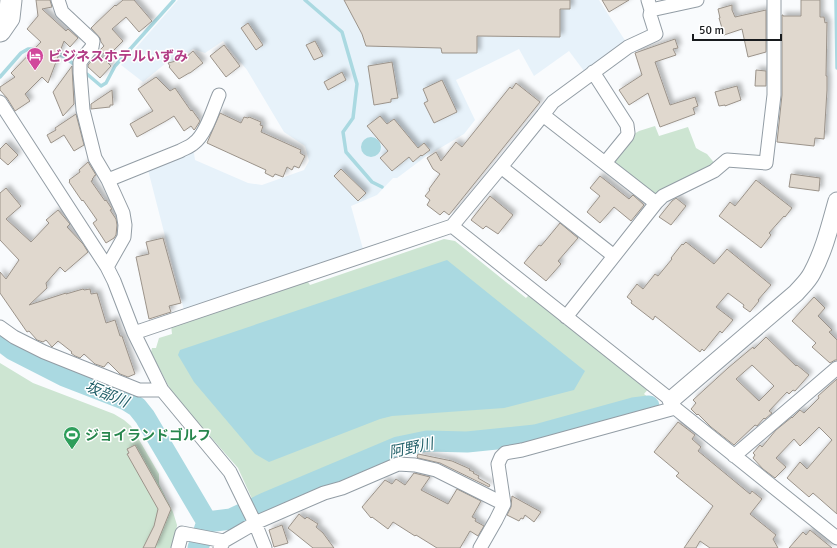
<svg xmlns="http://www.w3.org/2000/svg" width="837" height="548" font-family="Signika,'Noto Sans JP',sans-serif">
<defs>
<filter id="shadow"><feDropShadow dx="3.5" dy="-3.5" stdDeviation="2" flood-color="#0004"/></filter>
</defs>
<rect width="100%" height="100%" fill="#f9fbfd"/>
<path fill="#e7f2fa" d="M178,0H599L626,42L584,71L569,51L534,76L519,49L456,80L475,120L464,134L425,157L397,178H393L377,195L351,206L363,249L184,310L147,166L186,152L194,153L195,160L248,183L262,185L304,170L309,161L305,146L284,132L247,70L223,41L205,53L193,49L180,59L166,63L143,82L121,65Z"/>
<path fill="#cde5d2" d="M655,126L659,136L688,127L696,148L701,151L707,154L716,165L708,171L656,194L649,193L614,165L613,158L634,134L639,131Z
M444,239L455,241L526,298L530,294L649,388L644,394L648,397L528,431L413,438L388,444L253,501L238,468L172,393L151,352L152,348H156L159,338L172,334L171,325L306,279L310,285Z
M0,363L33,383L114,414L124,420L131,426L159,474V484L173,512L177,525L175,545L172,548H0Z"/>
<path fill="#aad9e1" d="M361 147a10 10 0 1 1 20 0a10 10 0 1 1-20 0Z
M447,260L585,371L574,390L504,408L392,416L380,419L269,462L255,454L194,382L178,355L180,350Z"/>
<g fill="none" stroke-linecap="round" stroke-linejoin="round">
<path stroke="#aad9e1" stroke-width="3.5" d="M305,0L342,32L357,84L353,118L343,132L346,152L372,182L382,187
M836,0L837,68
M55,51L74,64
M87,74L101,86L106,83L115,66L174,0
M0,77L21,53L28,49H39"/>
<path stroke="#aad9e1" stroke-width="21" d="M0,340L13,350L64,376L126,400L137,407L145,417L207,522
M207,522L231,519L265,503L398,447L427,441L467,442L535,435L633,408L649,406
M198,548L207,522"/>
</g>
<path fill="#e0d8ce" stroke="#9b938a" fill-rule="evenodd" filter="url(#shadow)" d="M36,0H50L52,7L42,9L66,31L68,29L78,38L70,47L64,41L48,83L42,77L25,94L30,101L15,111L7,98L0,90V87L15,77L11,73L41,42L27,29L38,16Z
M123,0H134L152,21L139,32L126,17L112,29L123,41L107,57L100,50L104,46L101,42L100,38L91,28L115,5L116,6Z
M344,0H570V9H560V37L477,36V53H442L441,48L366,46L362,34Z
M602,0H629L609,12Z
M801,0H820V17H824L825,23L827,22L826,76H827V90L824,139L815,138L814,146L777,142L782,95V15H783V16H801Z
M732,5V10L735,17L766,10V52L748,57L742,29L724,35L719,18H720L718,9Z
M248,23L263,45L256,50L241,28Z
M675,39L678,48L673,49L676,55L655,62L670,105L695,97L698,106L693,108L695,114L660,127L648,93L629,105L619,90L642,75L635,53Z
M315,41L323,56L314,60L306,45Z
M224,45L240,66L226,77L210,56Z
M193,51L203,63L190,73H189L179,79L169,67L170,66L168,63L184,59Z
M98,53L111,66L100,78L88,67V65Z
M392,62L398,98L391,99V102L374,105L368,66Z
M72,66L74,104L63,116L53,92Z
M756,70L766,71V86H755Z
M342,72L346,80L328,90L324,82Z
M156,77L170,91L175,88L191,111L192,110L200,121L195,129L194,130L191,126L184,131L174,116L166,121L137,137L130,124L153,111L138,89Z
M442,80L457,112L434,123L424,103L428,101L423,89Z
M516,83L540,102L449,215L444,211L440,215L427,205L430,200L425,196L430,190L429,189L440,174L433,169L427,158L436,152L441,161L456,142L462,147L510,87L512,89Z
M737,86L741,100L725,106V105L719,106L715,92Z
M112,90L113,105H110V107L91,109V104Z
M220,113L241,123L244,117L248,118L249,117L261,122L260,125L263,126L261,132L301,150L300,153L305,156L299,168L294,166L292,170L287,167L283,177L275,174L273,177L265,173L266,170L207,143Z
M76,114L84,145L74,151L64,135L51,143L47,135L56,130L55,128Z
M380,116L387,124L394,119L418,148L424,143L430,150L422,156L421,155L413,162L409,157L392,171L380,158L388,151L367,126Z
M6,143L18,155L8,165L0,158V149Z
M88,162L96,175L94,176V177L92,179L93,180L91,181L105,201L106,200L112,209L110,210L116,219L117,225L116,235L114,238L106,243L93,223L97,220L83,200L82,201L69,182L70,181L69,180L80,172L79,170Z
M341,169L366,193L358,201L334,176Z
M791,174L820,178L819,191L789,187Z
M600,176L629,199L633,195L644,205L631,221L614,207L600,223L587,212L600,196L590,188Z
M756,180L792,208L785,217L784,216L769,233L771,235L761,248L719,216L730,202L735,206Z
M6,188L21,206L6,219L31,242L49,223L46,220L58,210L70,224L67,227L83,244L88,252L65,272L60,267L46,283L47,288L29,305L66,293V294L83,289L84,290L90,289L91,294L97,293L106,323L115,320L120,336H122L135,374L128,377L120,374L108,362L104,367L95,364L84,354L80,358L75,356L71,353L72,352L58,341L52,347L46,340L43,342L37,340L29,331L27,332L0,293V272L6,279L19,260L0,240V193Z
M490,196L513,215L498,234L486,226L483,229L471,220Z
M676,198L686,206L671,225L659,217L672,201Z
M560,223L578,238L558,261L561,264L546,281L524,263L539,245L541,246Z
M163,238L181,303L169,306L171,312L149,319L136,257L149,254L146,242Z
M686,242L714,264L727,249L771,285L758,300L759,301L750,312L743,307L744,305L728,293L716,307L733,320L722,333L720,331L704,351L702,349L700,352L655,316L653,320L631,303L632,301L627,297L637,284L643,289L655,274L658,276L672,259L671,258L682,244L683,245Z
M814,297L825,308L818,316L832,330L829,332L837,340V360H835L830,363L812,347L816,343L792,321Z
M766,337L796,366L797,365L809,375L795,391L793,390L789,394L787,392L769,411L772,413L765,419L764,418L757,426L755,425L734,445L711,427L698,414L697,415L691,409L696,403L693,400L728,368L753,347L754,349ZM752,365L774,386L759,401L736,379Z
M837,379V514L813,493L809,497L787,478L800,462L807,469L832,440L819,427L800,446L794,439L776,458L786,467L775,478L763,469L753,458L755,455L753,453L760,445L762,447L776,430L792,417V418L800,410L804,413L819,398L818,396Z
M678,422L695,435L692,439L701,447L698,451L750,494L752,491L762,499L750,514L776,535L773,539L778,548H710L700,541L696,548H684L713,506L676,476L679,473L654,452Z
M135,445L171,509L155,548H143L154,526L158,509L127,454L129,453L127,449Z
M418,454L452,461L470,469L469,470L474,472L473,473L479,476L478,478L490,485L489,487L440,463L418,458L417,457Z
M414,473L430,477L421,490L448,504L457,489L481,501L472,517L476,519L475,521L484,526L478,536L470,531L460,548H437L416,535L415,536L393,522L388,529L372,517L371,518L362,507L385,480L392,484L396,479L405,485Z
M512,496L541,512L534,522L525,515L523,519L521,518L519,521L507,515L511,507Z
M299,514L305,519L307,517L318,524L316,527L323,533L334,548H313L288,528Z
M282,525L288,543L274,547L269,530Z
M810,530L832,548H789L803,532L806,535Z"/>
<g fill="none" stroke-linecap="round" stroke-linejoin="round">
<defs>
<path id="minor" d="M58,0L62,12L93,41L92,47L80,62V73L83,110L95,158L108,180L123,213L125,225L124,237L107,267
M648,0L651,10L697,0
M593,72L627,125L628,133L627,136L605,163
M0,102L107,267L114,281L134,333L162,390L230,472L255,523L265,548
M543,115L656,203
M501,167L614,256
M108,180L180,151C185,148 190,147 194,143C206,134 213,109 219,95
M452,226L501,167L543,115L553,102L628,47L656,34L650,15L651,10
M566,317L656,203L663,196L714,171L727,160L766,163L774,95V0
M0,327L14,337L44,352L139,390H162
M134,333L452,226L671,400L675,408L837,538
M734,456L837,368
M178,548L182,533L224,541
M220,548L224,541L255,523L324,493L342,488L398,464L415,465L436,470L504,504
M480,548L496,520L504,504L498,464L501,457L505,453L522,450L675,408"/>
<path id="tertiary" d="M671,400L796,293C802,286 808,281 812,273C824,251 830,226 837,201"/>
<path id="primary" d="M0,31L9,18L11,0"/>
</defs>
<use href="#minor" stroke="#939da5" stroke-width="15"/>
<use href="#tertiary" stroke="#939da5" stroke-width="19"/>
<use href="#primary" stroke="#939da5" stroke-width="23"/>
<use href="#minor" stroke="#fff" stroke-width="13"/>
<use href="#tertiary" stroke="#fff" stroke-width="17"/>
<use href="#primary" stroke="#fff" stroke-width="21"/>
</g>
<defs>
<symbol id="hotel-pin" viewBox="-11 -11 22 30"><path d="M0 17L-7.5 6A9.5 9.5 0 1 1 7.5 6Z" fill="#d1479c" stroke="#fff"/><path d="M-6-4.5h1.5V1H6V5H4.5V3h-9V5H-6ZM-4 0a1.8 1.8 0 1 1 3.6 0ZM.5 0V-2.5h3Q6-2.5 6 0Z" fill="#fff"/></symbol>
<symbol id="stadium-pin" viewBox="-11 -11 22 30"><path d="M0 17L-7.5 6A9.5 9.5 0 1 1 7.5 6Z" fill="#2e9e5b" stroke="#fff"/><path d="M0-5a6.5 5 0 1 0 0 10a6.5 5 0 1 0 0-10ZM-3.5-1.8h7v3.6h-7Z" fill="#fff"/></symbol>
</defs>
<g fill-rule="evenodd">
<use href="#hotel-pin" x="25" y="46" width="20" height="27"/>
<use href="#stadium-pin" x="62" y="425" width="20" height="27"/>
</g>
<g text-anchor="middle" stroke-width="3" stroke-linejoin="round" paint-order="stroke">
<g font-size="14" font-weight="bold" fill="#b23c85" stroke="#fff" text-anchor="start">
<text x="48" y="61">ビジネスホテルいずみ</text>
</g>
<g font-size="14" font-weight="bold" fill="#27864d" stroke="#fff" text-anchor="start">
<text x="85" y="440">ジョイランドゴルフ</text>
</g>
<g font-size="15" font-style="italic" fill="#215f68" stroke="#fff">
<text transform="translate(107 394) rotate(23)" y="5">坂部川</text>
<text transform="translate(411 448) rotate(-12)" y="5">阿野川</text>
</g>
</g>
<path d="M693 34v6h88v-6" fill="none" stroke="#181b1e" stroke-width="2"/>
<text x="699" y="34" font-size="12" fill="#181b1e" stroke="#ffffff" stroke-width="3" paint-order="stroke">50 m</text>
</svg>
